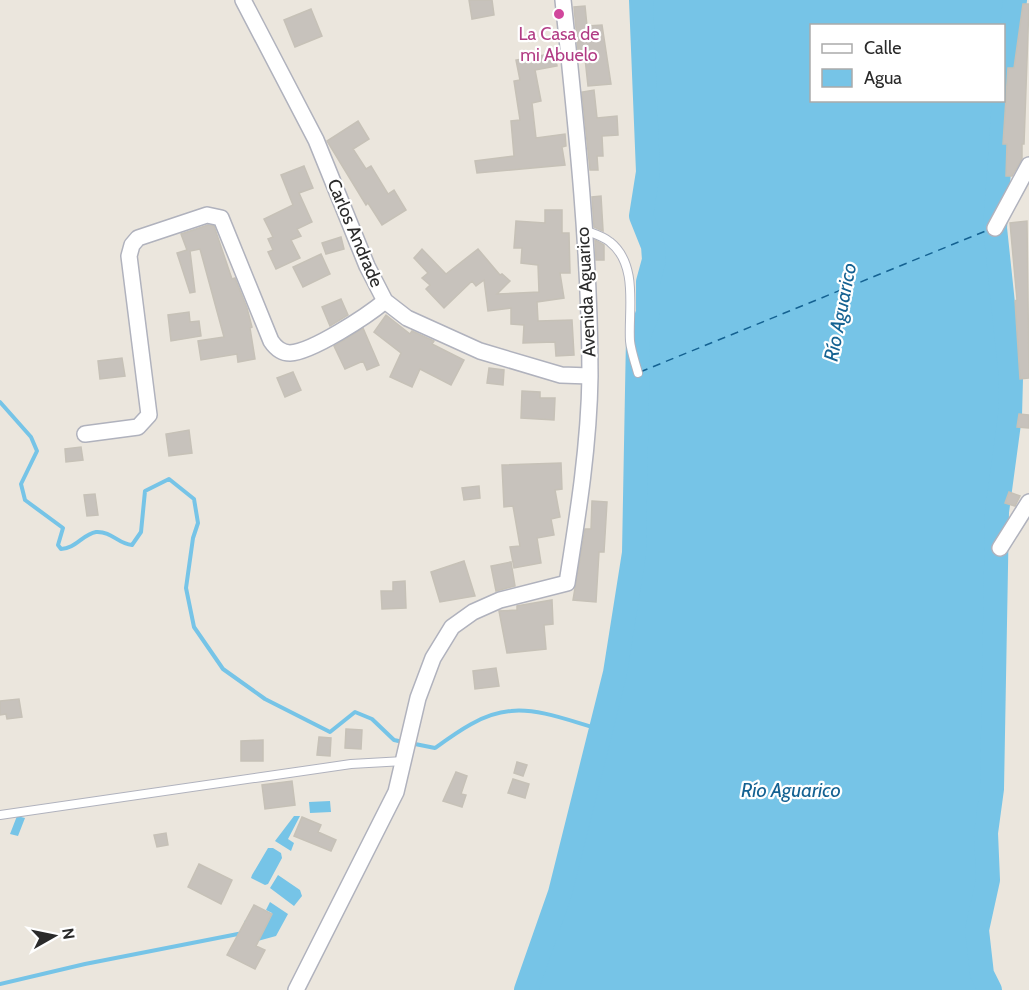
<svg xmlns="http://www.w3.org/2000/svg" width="1029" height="990" font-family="Cabin,sans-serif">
<rect width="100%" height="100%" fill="#ebe6dd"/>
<path fill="#76c4e7" d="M641,0H1015L1004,100V26H812V100H1003L995,228L1011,379L1010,416L997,512L992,789L986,833L988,880L977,930L982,974L990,990H526L560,893L615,673L634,553L638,337L648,313V282L654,260L653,246L641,216L648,171Z
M330,801L331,812L310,813L309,802Z
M17,816L25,818L18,836L10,834Z
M294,816H300L288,839L294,843L291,851L275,841Z
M268,848H273L281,853L282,858L268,884L265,885L251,878L252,875Z
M278,875L300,890L302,896L294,906L270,888Z
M270,902L288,914L276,936L254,942L240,936L245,920L264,929L272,913L266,910Z"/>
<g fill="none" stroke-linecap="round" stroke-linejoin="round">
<path stroke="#76c4e7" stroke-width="4" d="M0,402L31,437L37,451L21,484L25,500L63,528L58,545L61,549C75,549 83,534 96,532C112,531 118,544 132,545L141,532L145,491L169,479L194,499L198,523L193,538L186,588L194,627L223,669L265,699L330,732L355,712L372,719L394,740L403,742
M410,743L435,748C457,732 483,713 511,711C541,708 575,723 603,730
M0,984L85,964L243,933"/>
<path stroke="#76c4e7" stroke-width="24" d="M526,990L560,893L615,673L634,553L638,337L648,313V282L654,260L653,246L641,216L648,172L641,0
M990,990L982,974L977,930L988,880L986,833L992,789L997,512L1010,416L1011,379L995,228L1005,84L1015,0"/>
<path stroke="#156292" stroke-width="1.5" stroke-dasharray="8 6" stroke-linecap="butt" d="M640,372L988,230"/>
</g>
<path fill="#c7c2bc" stroke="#c6c1b7" stroke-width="1.5" d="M469,0H492L494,15L472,19Z
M1023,4H1029L1024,144H1022V159L1012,176H1006L1007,144H1003L1008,68H1014Z
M585,6L587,26L602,25L611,84L588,86L584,49L578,50L574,7Z
M311,9L322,36L295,47L284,20Z
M555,53L557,66L535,70L541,101L532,103L536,138L565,134L566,146L562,147L565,165L477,173L475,161L514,156L511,121L520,120L514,81L520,80L516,60Z
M594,90L597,118L617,116L618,135L602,136L603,156H597L598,170H590L582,92Z
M358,121L369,139L353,149L366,169L371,166L388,194L394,190L406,210L382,225L368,203L366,205L327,141Z
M304,166L313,188L299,193L312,222L297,229L301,236L291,240L300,258L276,269L268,252L273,250L268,239L273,237L264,219L293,205L281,175Z
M601,196L603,230V231L594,227L592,197Z
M545,210H562V233H569L570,273H560L564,298L537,302L538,321L572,320L574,355L556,356L555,342L523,343L524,325L511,324V308L488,311L484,280L476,286L472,281L444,308L426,289L430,285L422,278L428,273L414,258L422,249L446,274L478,249L500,275L502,274L510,281L497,294L539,292L538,265L521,263L522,248H514L516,221L545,223Z
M1027,221L1029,378L1020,379L1015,301L1017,300L1010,223Z
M208,225L214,226L232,279L235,278L247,308L252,327L250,328L255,359L238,362L237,354L201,360L198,341L224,337L200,249L190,251L195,292L190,293L177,253L187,250L181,234Z
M341,237L344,249L326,254L322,243Z
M595,240L604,245V260H596Z
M321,254L330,274L303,287L293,267Z
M341,299L348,315L330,326L322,307Z
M189,312L190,322L199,321L201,336L171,341L168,315Z
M386,315L410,334L412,331L434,341L432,344L464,360L451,385L420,369L412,387L390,377L401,353L374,332Z
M363,328L379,365L367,370L363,361L345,369L334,346Z
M122,358L125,376L100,379L98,361Z
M489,368L504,370L503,385L487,383Z
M293,372L301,390L285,397L277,378Z
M522,391L540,392V398H555L554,420L521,418Z
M1019,414L1029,415V428L1017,427Z
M189,430L192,453L169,456L166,434Z
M81,447L83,460L66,462L65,449Z
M561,463L562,489L555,490L560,517L551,519L554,535L537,538L541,563L514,568L510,547L520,546L513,506L504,507L502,465Z
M479,486L480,498L464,500L462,488Z
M1009,492L1020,496L1015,506L1005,503Z
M95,494L98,515L87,516L84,495Z
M592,501L607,502L604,552H599L596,602L573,600L585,529H591Z
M464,561L475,596L440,602L431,572Z
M511,562L515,586L496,591L491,566Z
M405,581L406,608L382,609L381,591H393V582Z
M552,600L553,624L544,625L546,649L507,653L499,611L517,610V606Z
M496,668L499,686L475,689L473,671Z
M19,699L22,717L7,719L6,714L0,715V701Z
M346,729L362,730L361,749L345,748Z
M319,737L331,738L330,756L317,755Z
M263,740V761H241V741Z
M517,762L527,765L523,776L514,773Z
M456,772L467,776L461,794L466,795L462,807L443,801Z
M513,779L529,784L525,798L508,793Z
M292,781L295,805L265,809L262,785Z
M302,817L321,825L318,832L336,840L331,851L294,836Z
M166,833L168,845L157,847L154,835Z
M199,864L232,880L221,904L188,887Z
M254,905L272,914L256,946L265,950L255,969L227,955Z"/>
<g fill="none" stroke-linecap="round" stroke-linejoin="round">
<defs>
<path id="service" d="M584,230C592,233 603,236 610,242C639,265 628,311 630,341C631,351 635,362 638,373
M0,815L351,764L404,761"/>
<path id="minor" d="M243,0L316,140L367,266L385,301L407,318L480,351L561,375L590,376
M995,228L1029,165
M85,434L138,427L149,415L129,256L132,245L138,238L207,215L221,218L271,341C275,347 281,353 290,353C312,352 367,316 385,301
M1000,548L1029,502
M296,990L396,792L418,698L433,658L452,627L473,612L500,600L567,583C578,514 589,446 590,376C590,252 576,123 563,0"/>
</defs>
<use href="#service" stroke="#b0b2bd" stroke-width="10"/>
<use href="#minor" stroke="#b0b2bd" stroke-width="18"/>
<use href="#service" stroke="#fff" stroke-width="8"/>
<use href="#minor" stroke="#fff" stroke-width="15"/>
</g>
<circle fill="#d1479c" stroke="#fff" stroke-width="2" cx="559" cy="14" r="6"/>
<g text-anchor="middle" stroke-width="4.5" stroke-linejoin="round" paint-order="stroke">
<g font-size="18" fill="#b23c85" stroke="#fff">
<text x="559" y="40">La Casa de<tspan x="559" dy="21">mi Abuelo</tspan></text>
</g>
<g font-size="18" fill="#2a2a2a" stroke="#fff">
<text transform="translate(355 233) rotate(67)" y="6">Carlos Andrade</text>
<text transform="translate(586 292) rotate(-93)" y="6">Avenida Aguarico</text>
</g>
<g font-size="20" font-style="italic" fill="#156292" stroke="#fff">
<text transform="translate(840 312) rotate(-79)" y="7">Río Aguarico</text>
<text x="791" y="797">Río Aguarico</text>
</g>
</g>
<rect x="810" y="24" width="195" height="78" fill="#ffffff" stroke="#aaaaaa" stroke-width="1.5"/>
<rect x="822" y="44" width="30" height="9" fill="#ffffff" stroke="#aaaaaa" stroke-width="1.5"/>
<text x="864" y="54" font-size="18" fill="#2a2a2a">Calle</text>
<rect x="822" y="69" width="30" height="18" fill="#76c4e7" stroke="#aaaaaa" stroke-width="1.5"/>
<text x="864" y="84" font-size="18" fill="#2a2a2a">Agua</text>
<g transform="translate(54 936) rotate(81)" stroke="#ffffff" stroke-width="4.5" paint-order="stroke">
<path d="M0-4.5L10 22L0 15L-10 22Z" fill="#2a2a2a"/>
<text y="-9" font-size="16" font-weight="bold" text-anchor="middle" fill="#2a2a2a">N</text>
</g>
</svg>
